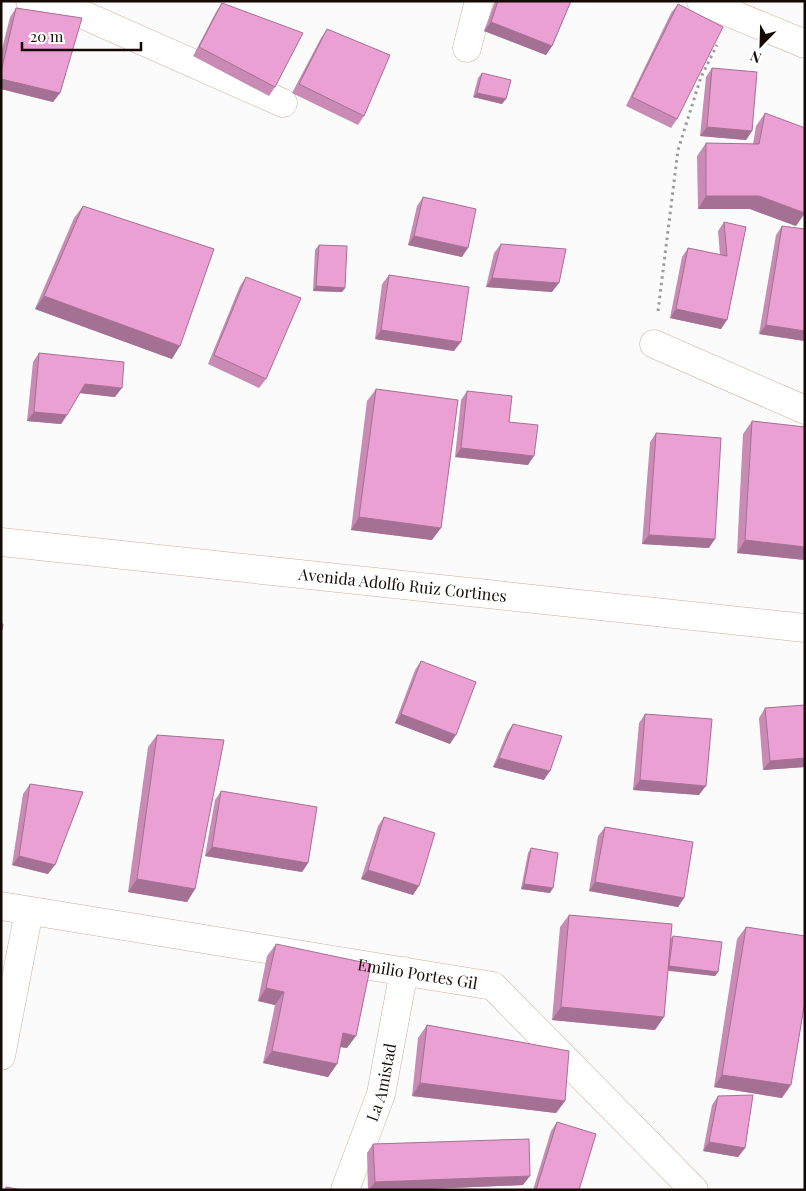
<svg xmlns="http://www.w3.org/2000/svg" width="806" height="1191" font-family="'Playfair Display',serif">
<rect width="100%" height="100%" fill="#fbfbfb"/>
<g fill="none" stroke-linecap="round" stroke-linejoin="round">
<defs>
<g id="minor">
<path d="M30,1L70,9L283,103"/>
<path d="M701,1L805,44"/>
<path d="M467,48L479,1"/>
<path d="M654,344L805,410"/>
<path id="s1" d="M1,542L805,628"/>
<path id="s2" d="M1,906L493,986L694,1190"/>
<path d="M1,1056L29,911"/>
<path id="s3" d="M345,1190L381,1094L404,971"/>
</g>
</defs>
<use href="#minor" stroke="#ceae98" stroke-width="29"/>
<path stroke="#9f9a98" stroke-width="3" stroke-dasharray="2.5 4" stroke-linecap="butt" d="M658,311L678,150L701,77L717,45"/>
<use href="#minor" stroke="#fff" stroke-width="28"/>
</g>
<path fill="#c98ab5" d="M495,1H571L552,46L546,55L484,31Z
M222,3L275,87L269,96L193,56L216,12Z
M678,4L677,119L671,128L626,106L671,13Z
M16,8L60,93L53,102L1,89V53L10,17Z
M327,29L364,116L358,125L292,93L321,38Z
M712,68L752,131L746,140L700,136L706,77Z
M482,73L502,104L473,97L478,78Z
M765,113L796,226L750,209H698L697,156L706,143L753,144L756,126Z
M423,197L462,257L408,245L417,206Z
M83,206L172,359L35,309L74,218Z
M724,222L746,227L721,329L670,318L682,257L688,248L720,255L718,231Z
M782,226L805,341L759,334L776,235Z
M501,244L552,292L486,287L494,253Z
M319,245L345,288L342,292L313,291L315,250Z
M389,275L454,351L375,339L382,284Z
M246,277L266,379L259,388L208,364L240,286Z
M39,353L115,397L80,393L67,415L61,424L27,421L33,362Z
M376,389L432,540L351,530L367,401Z
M467,391L509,422L528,465L455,457L461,400Z
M752,421L805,427V560L737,553L743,434Z
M656,433L709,548L642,544L650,442Z
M421,661L450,744L395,723L415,670Z
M805,705V767L763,770L759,718L765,708Z
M645,714L699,795L633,790L639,723Z
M513,724L544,780L493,767L507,733Z
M157,735L195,889L187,902L128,892L148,747Z
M30,784L48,874L12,865L23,794Z
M221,791L308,863L302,872L205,856L215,800Z
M384,817L413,895L361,879L378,826Z
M605,827L684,898L678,907L589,891L598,836Z
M531,848L550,893L521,889L528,853Z
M569,915L671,938L673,936L718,972L715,976L668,971L655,1030L552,1020L560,927Z
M746,927L782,1098L714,1087L737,939Z
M276,944L347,1048L340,1047L337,1064L328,1077L263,1063L275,1005L258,1001L267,956Z
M427,1025L565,1101L556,1113L412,1096L418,1038Z
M718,1096L745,1148L738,1157L703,1151L712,1105Z
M557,1122L579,1190H533L551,1131Z
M373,1144L523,1185L403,1190H368L367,1153Z"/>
<path fill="#a47093" d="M491,22L552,46L546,55L484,31Z
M1,79L60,93L53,102L1,89Z
M477,93L506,99L502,104L473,97Z
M707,127L752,131L746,140L700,136Z
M706,196H759L805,213L796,226L750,209H698Z
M414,236L468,248L462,257L408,245Z
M492,278L559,283L552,292L486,287Z
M316,286L345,288L342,292L313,291Z
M44,296L180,346L172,359L35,309Z
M676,309L727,320L721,329L670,318Z
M766,325L805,331V341L759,334Z
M381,330L461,342L454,351L375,339Z
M85,384L122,388L115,397L79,393Z
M34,412L67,415L61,424L27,421Z
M461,448L534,456L528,465L455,457Z
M359,517L441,528L432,540L351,530Z
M649,535L715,539L709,548L642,544Z
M745,540L805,547V560L737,553Z
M401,714L456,735L450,744L395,723Z
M499,758L550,771L544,780L493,767Z
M805,758V767L763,770L770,761Z
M640,780L706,786L699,795L633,790Z
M212,847L308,863L302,872L205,856Z
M19,856L55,865L48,874L12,865Z
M368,870L419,886L413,895L361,879Z
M137,879L195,889L187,902L128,892Z
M595,882L684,898L678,907L589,891Z
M524,884L553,888L550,893L521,889Z
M669,966L718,972L715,976L666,970Z
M266,988L284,992L275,1005L258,1001Z
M561,1007L664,1017L655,1030L552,1020Z
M343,1033L356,1036L347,1048L334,1046Z
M272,1051L337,1064L328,1077L263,1063Z
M722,1075L791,1085L782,1098L714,1087Z
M420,1083L565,1101L556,1113L412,1096Z
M709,1142L745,1148L738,1157L703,1151Z
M530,1176L523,1185L403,1190H369L375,1182Z"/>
<path fill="#eaa0d2" stroke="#a47093" d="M498,1H571L552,46L491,22Z
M222,3L303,33L275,87L199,47Z
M678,4L723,27L677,119L632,97Z
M16,8L82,18L60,93L1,79V72Z
M327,29L390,55L364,116L299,84Z
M712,68L757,72L752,131L707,127Z
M482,73L511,80L506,99L477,93Z
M765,113L805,128V213L759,196H706V143L759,144Z
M423,197L476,209L468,248L414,236Z
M83,206L214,249L180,346L44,296Z
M724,222L746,227L727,320L676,309L688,248L727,256Z
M782,226L805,229V331L766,325Z
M501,244L566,249L559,283L492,278Z
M319,245L347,246L345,288L316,286Z
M389,275L469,287L461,342L381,330Z
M246,277L301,298L266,379L214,355Z
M39,353L124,362L122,388L85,384L67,415L34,412Z
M376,389L458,400L441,528L359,517Z
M467,391L512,396L509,422L538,425L534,456L461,448Z
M752,421L805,427V547L745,540Z
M656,433L721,438L715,539L649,535Z
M1,624H3L1,634Z
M421,661L476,682L456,735L401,714Z
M805,705V758L770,761L765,708Z
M645,714L712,719L706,786L640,780Z
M513,724L562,736L550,771L499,758Z
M157,735L224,740L195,889L137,879Z
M30,784L83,792L55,865L19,856Z
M221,791L317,807L308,863L212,847Z
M384,817L435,833L419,886L368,870Z
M605,827L693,842L684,898L595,882Z
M531,848L558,853L553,888L524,884Z
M569,915L672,924L664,1017L561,1007Z
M746,927L805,936V1001L791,1085L722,1075Z
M673,936L722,942L718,972L669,966Z
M276,944L371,964L356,1036L343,1033L337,1064L272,1051L284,992L266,988Z
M427,1025L569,1051L565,1101L420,1083Z
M753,1095L745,1148L709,1142L718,1096Z
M557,1122L596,1134L579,1190H536Z
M529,1139L530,1176L375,1182L373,1144Z
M6,1187L22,1190H5Z"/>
<g text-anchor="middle" stroke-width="4" stroke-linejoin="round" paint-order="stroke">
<g font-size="16" fill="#140903" stroke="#fff">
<text dy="6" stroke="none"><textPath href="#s1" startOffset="404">Avenida Adolfo Ruiz Cortines</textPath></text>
<text dy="6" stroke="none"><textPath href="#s2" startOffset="422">Emilio Portes Gil</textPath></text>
<text dy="6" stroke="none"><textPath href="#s3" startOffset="114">La Amistad</textPath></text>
</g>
</g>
<rect width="806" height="1191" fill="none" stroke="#140903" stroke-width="5"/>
<g transform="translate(761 45) rotate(203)" stroke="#ffffff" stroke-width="4" paint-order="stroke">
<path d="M0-4L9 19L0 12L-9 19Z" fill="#140903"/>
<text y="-8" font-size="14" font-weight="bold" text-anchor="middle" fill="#140903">N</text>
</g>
<path d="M22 42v8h119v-8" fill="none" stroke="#140903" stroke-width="2.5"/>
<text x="30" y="42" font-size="15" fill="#140903" stroke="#ffffff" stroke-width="4" paint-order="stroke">20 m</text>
</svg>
